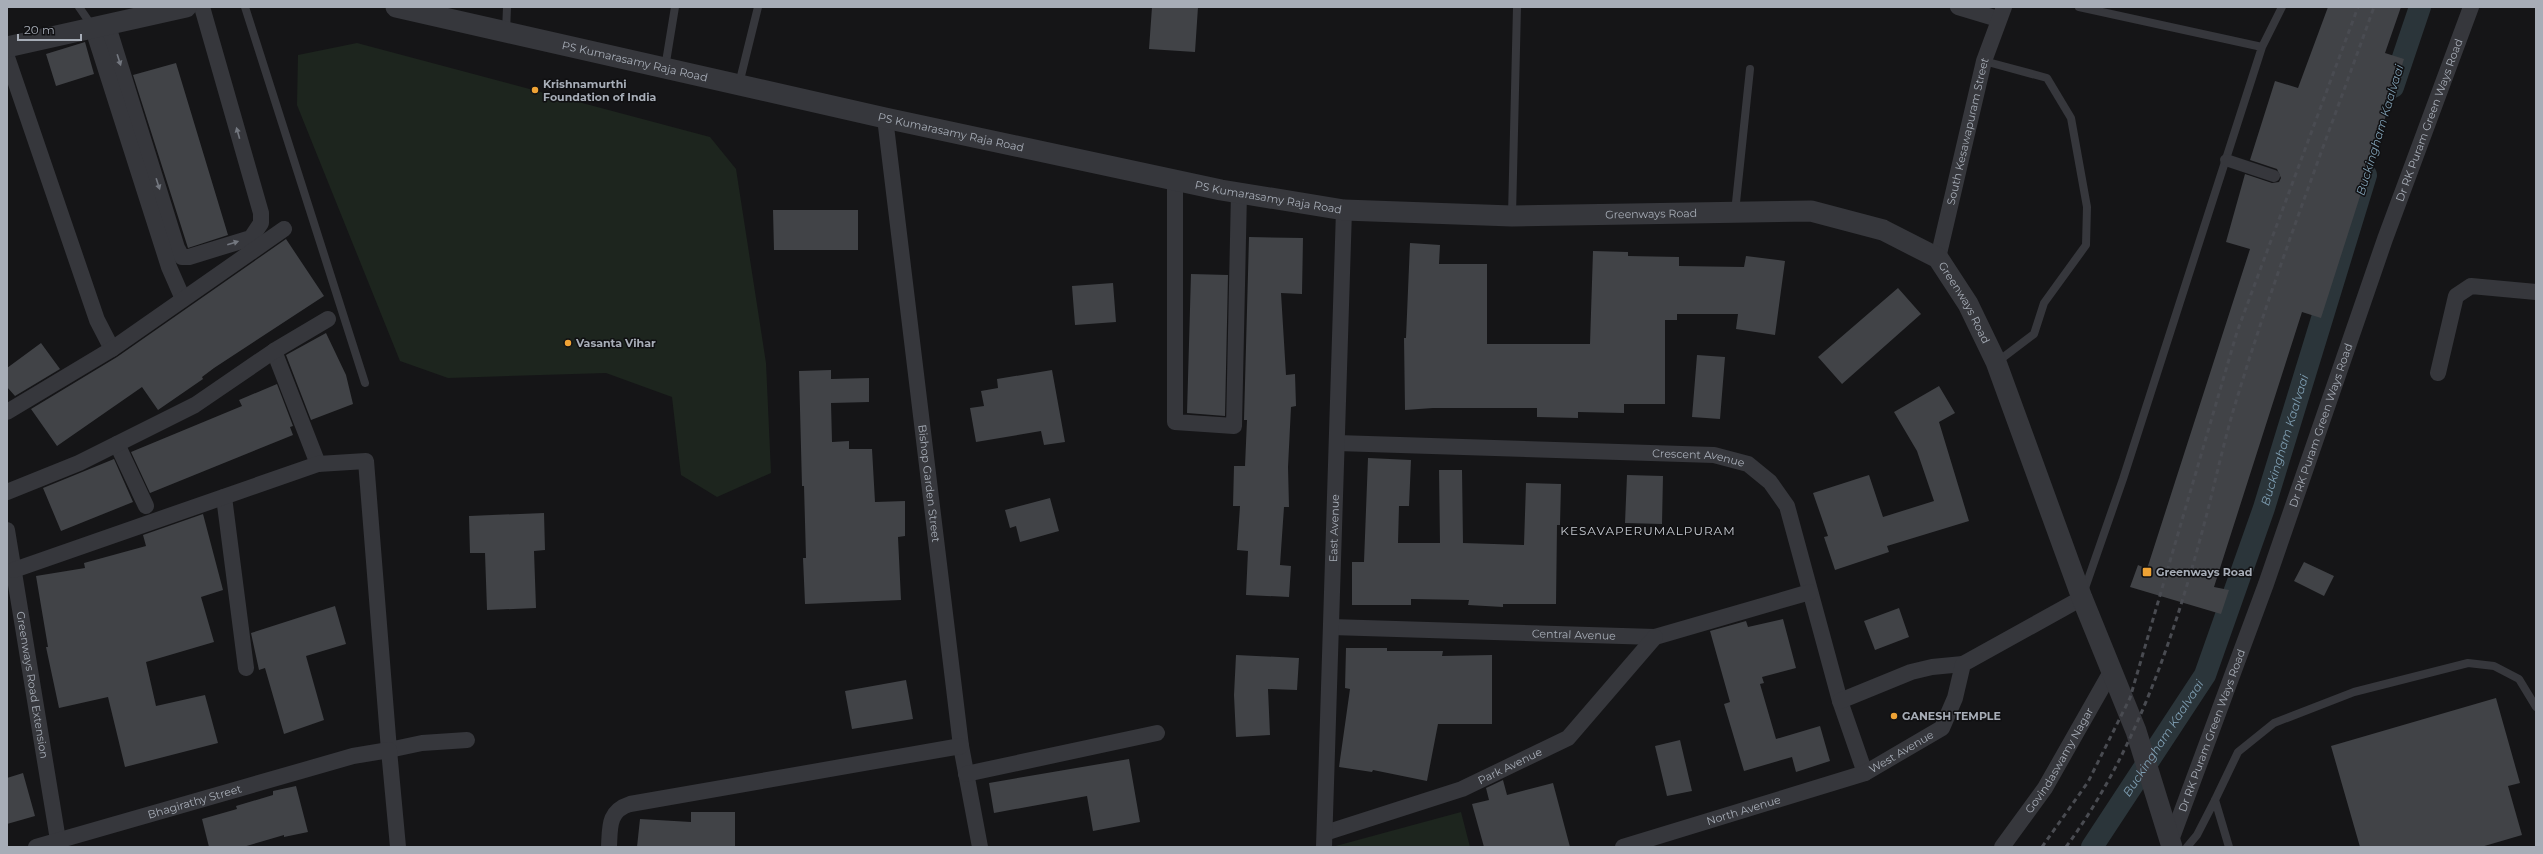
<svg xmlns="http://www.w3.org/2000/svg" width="2543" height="854" font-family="Montserrat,sans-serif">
<rect width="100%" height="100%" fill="#151517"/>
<path fill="#1d251e" d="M357,43L710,137L736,169L766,363L771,473L717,497L681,475L672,397L606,373L448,378L400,361L297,105L298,55Z
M1461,812L1470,847H1332Z"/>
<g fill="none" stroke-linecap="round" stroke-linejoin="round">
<g stroke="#2b353a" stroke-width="22">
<path d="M2393,87L2420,7"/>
<path id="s1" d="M2092,847L2205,675L2264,508L2366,175"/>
</g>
</g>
<path fill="#414347" d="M1152,7H1198L1195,52L1149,49Z
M2328,7H2401L2385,53L2404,59L2321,318L2302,312L2214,587L2229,590L2221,614L2130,587L2138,565L2147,569L2250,249L2226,242L2245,174L2272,183L2279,182L2281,178L2277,169L2250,160L2275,81L2298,88Z
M85,42L94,74L56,86L46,54Z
M176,63L228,235L188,248L133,75Z
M773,210H858V250H774Z
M1249,237L1303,238L1302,294L1281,293L1286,375L1295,374L1296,406L1291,407L1288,467L1289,507H1284L1280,565L1291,566L1289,597L1246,595L1248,551L1237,550L1240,506H1233L1234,466H1245L1247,420H1244Z
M286,239L324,296L214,368L202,377L203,379L158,410L142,387L57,446L31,409L117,357Z
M1410,243L1440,245L1439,264H1487V344H1590L1593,251L1628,252V256L1679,257V266L1744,267L1746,256L1785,261L1775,335L1736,329L1738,314H1677V320H1665V404H1624V413L1578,412V418L1537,417V408H1433L1405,410L1404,338H1406Z
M1191,274L1228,275L1225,416L1187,413Z
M1113,283L1116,322L1075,325L1072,286Z
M1898,288L1921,314L1842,384L1818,357Z
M326,333L346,375L353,404L311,420L286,355Z
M41,343L60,369L15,396L7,387V368Z
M1697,355L1725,357L1720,419L1692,417Z
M831,370V379L869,378V402L831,403L832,442L849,441V449H872L875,502L905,501V536L898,537L901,600L805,604L803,558H806L804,486H802L799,371Z
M1052,370L1065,442L1044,445L1041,431L976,442L970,408L984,406L981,391L998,388L997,379Z
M277,384L293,426L290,427L293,435L150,493L131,452L242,406L239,400Z
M1939,386L1955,413L1939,422L1969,521L1887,546L1889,552L1835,570L1824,537L1828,536L1813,493L1869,475L1883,517L1934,501L1917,451L1894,412Z
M1368,458L1411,460L1409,506H1399L1398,543H1440L1439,470H1462L1463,543L1524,545L1526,483L1561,484L1560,525H1557L1556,604H1503V607L1468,605L1469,600L1411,599V605H1352V562H1364Z
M114,459L133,502L61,531L43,488Z
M1627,475L1663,476L1662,524L1625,523Z
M1050,498L1059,531L1020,542L1016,526L1010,528L1005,510Z
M544,513L545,550L534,551L536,608L487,610L485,553H470L469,516Z
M203,514L223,590L201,597L214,642L146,662L156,706L205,695L218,743L125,767L108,697L59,708L46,647H48L36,576L85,568L84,563L146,546L143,535Z
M2304,562L2334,576L2324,596L2294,581Z
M335,606L346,644L306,656L324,720L284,734L265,668L259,670L251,633Z
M1899,608L1909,637L1875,650L1864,621Z
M1783,619L1796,668L1762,677L1764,683L1760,684L1776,739L1820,726L1830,761L1796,772L1792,757L1744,771L1724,704L1730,702L1710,631L1746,621L1748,627Z
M1346,648H1387V651H1443L1442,656L1492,655V724H1438L1427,781L1373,770L1372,772L1339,767L1350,689L1345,688Z
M1236,655L1299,658L1297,690L1268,689L1270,735L1236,737L1234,695Z
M906,680L913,719L852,729L845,691Z
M2496,698L2520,783L2508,786L2522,835L2481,847H2360L2331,746Z
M1680,740L1692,791L1667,796L1655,746Z
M1129,759L1140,822L1093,831L1087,796L994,813L989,783Z
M23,773L35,816L7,824V778Z
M1503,780L1507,795L1553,783L1570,847H1484L1472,804L1489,800L1486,788Z
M296,786L308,832L284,837V835L243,847H209L202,819L237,809L236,806L273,795V791Z
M691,812H735V847H637L640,819L691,822Z"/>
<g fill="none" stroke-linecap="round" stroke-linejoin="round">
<path stroke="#36373c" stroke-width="8" d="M79,7L92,26
M245,7L365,383
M2079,7L2262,47
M506,32L507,7
M1984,61L2047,78L2071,118L2087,207L2086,245L2044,303L2034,334L1997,362
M665,68L675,7
M739,84L758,7
M1735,212L1750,69
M1512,215L1517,7
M2084,591L2123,479L2262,47L2282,7
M2215,800L2229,847
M2187,847L2197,835L2215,800L2238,752L2274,723L2354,692L2468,663L2494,666L2519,679L2536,707"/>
<path stroke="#36373c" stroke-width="12" d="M2226,160L2274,176"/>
<g stroke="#36373c" stroke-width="16">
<path d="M1958,7L1998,19"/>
<path d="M107,23L177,248L182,257H189L251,238L261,223V213L202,7"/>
<path d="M92,26L169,267L183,299"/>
<path d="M7,57L97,320L112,349"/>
<path id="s2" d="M885,118L961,746L980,847"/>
<path d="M1175,180V422L1234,426L1239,192"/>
<path id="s3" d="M1938,258L1984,61L2004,7"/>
<path d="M274,351L318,464"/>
<path d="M2438,373L2456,296L2471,286L2536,292"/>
<path d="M7,412L112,349L284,229"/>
<path id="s4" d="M1337,443L1714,455L1748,464L1770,482L1787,506L1840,701L1865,773"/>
<path d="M117,444L146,506"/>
<path d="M7,492L79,463L195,405L274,351L328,319"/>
<path d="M224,497L246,668"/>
<path id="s5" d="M7,530L58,840"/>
<path d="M14,570L318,464L366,461L389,750L422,743L467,740"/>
<path id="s6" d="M1331,627L1655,637L1810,592"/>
<path d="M1840,701L1911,672L1932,667L1963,664"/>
<path d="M966,774L1157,733"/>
<path id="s7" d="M1325,833L1462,789L1568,738L1655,637"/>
<path id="s8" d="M2170,843L2266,584L2385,239L2471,7"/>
<path id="s9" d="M36,847L353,756L389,750L398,847"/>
<path d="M609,847C610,827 608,811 630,804L961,746"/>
<path id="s10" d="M1324,847L1344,210"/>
<path id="s11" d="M1623,847L1865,773L1942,728L1955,698L1963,664L2082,598"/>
<path id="s12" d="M2002,847L2045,788L2112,670"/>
</g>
<g stroke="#36373c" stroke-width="21">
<path id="s13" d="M396,7L885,118L1221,190L1344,210L1512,216L1811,211L1883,230L1938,258L1968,304L1996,362L2082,598L2136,731L2172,847"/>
<path d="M7,47L186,7"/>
</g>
<path stroke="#494b51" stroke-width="3" stroke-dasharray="5 4" stroke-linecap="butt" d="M2042,847L2088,782L2130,698L2237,332L2358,7
M2066,847C2136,752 2175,634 2205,521C2216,479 2225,436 2238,395C2278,264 2328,136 2374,7"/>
</g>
<defs><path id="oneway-solid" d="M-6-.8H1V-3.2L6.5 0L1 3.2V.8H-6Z"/></defs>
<g fill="#747880">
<use href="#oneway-solid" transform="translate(119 60) rotate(72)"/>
<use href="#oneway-solid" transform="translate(238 133) rotate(-106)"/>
<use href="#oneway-solid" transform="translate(158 184) rotate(72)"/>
<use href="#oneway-solid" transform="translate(233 243) rotate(-17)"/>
</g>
<g fill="#efa335" stroke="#101012" stroke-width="1.5">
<circle cx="535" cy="90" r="4"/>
<circle cx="568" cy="343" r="4"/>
<rect x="2142" y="567" width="10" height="10" rx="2"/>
<circle cx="1894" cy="716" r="4"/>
</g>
<g text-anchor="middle" stroke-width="3" stroke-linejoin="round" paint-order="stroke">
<g font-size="11" fill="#a7adb7" stroke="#101012">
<text dy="4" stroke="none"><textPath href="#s13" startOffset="245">PS Kumarasamy Raja Road</textPath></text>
<text dy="4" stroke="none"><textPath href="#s8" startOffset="768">Dr RK Puram Green Ways Road</textPath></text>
<text dy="4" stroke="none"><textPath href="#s13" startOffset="569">PS Kumarasamy Raja Road</textPath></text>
<text dy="4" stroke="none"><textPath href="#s3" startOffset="130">South Kesawapuram Street</textPath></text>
<text dy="4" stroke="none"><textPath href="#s13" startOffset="893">PS Kumarasamy Raja Road</textPath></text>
<text dy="4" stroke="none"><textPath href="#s13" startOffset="1277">Greenways Road</textPath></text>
<text dy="4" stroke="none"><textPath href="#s13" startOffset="1625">Greenways Road</textPath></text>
<text dy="4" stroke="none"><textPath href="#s8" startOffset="444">Dr RK Puram Green Ways Road</textPath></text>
<text dy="4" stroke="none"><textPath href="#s4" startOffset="362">Crescent Avenue</textPath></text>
<text dy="4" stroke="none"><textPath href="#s2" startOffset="368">Bishop Garden Street</textPath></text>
<text dy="4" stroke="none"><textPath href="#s10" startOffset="319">East Avenue</textPath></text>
<text dy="4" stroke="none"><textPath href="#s6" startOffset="243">Central Avenue</textPath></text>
<text dy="4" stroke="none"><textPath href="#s5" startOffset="157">Greenways Road Extension</textPath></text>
<text dy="4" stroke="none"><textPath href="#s8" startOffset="120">Dr RK Puram Green Ways Road</textPath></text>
<text dy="4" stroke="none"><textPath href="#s11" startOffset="295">West Avenue</textPath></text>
<text dy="4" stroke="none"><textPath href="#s12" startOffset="104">Govindaswamy Nagar</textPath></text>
<text dy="4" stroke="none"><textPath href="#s7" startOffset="197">Park Avenue</textPath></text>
<text dy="4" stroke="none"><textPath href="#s9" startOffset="165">Bhagirathy Street</textPath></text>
<text dy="4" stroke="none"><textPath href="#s11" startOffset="126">North Avenue</textPath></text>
</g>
<g font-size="11" font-weight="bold" fill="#a7adb7" stroke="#101012" text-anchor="start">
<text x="543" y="88">Krishnamurthi<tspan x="543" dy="13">Foundation of India</tspan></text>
<text x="576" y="347">Vasanta Vihar</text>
<text x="2156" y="576">Greenways Road</text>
<text x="1902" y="720">GANESH TEMPLE</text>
</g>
<g font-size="12" font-style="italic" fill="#7e9db1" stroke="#101012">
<text transform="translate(2380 130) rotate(-73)" y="4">Buckingham Kaalvaai</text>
<text dy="4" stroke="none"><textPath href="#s1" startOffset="454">Buckingham Kaalvaai</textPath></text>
<text dy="4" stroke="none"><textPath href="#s1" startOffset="130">Buckingham Kaalvaai</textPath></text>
</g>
<g font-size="12" letter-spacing="1" fill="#c8ccd3" stroke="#101012">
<text x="1648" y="535">KESAVAPERUMALPURAM</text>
</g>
</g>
<rect width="2543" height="854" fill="none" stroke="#a7adb7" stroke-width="16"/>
<path d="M18 34v6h63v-6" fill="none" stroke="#a7adb7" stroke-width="2"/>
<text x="24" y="34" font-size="12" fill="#a7adb7" stroke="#101012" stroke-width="3" paint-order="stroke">20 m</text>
</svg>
